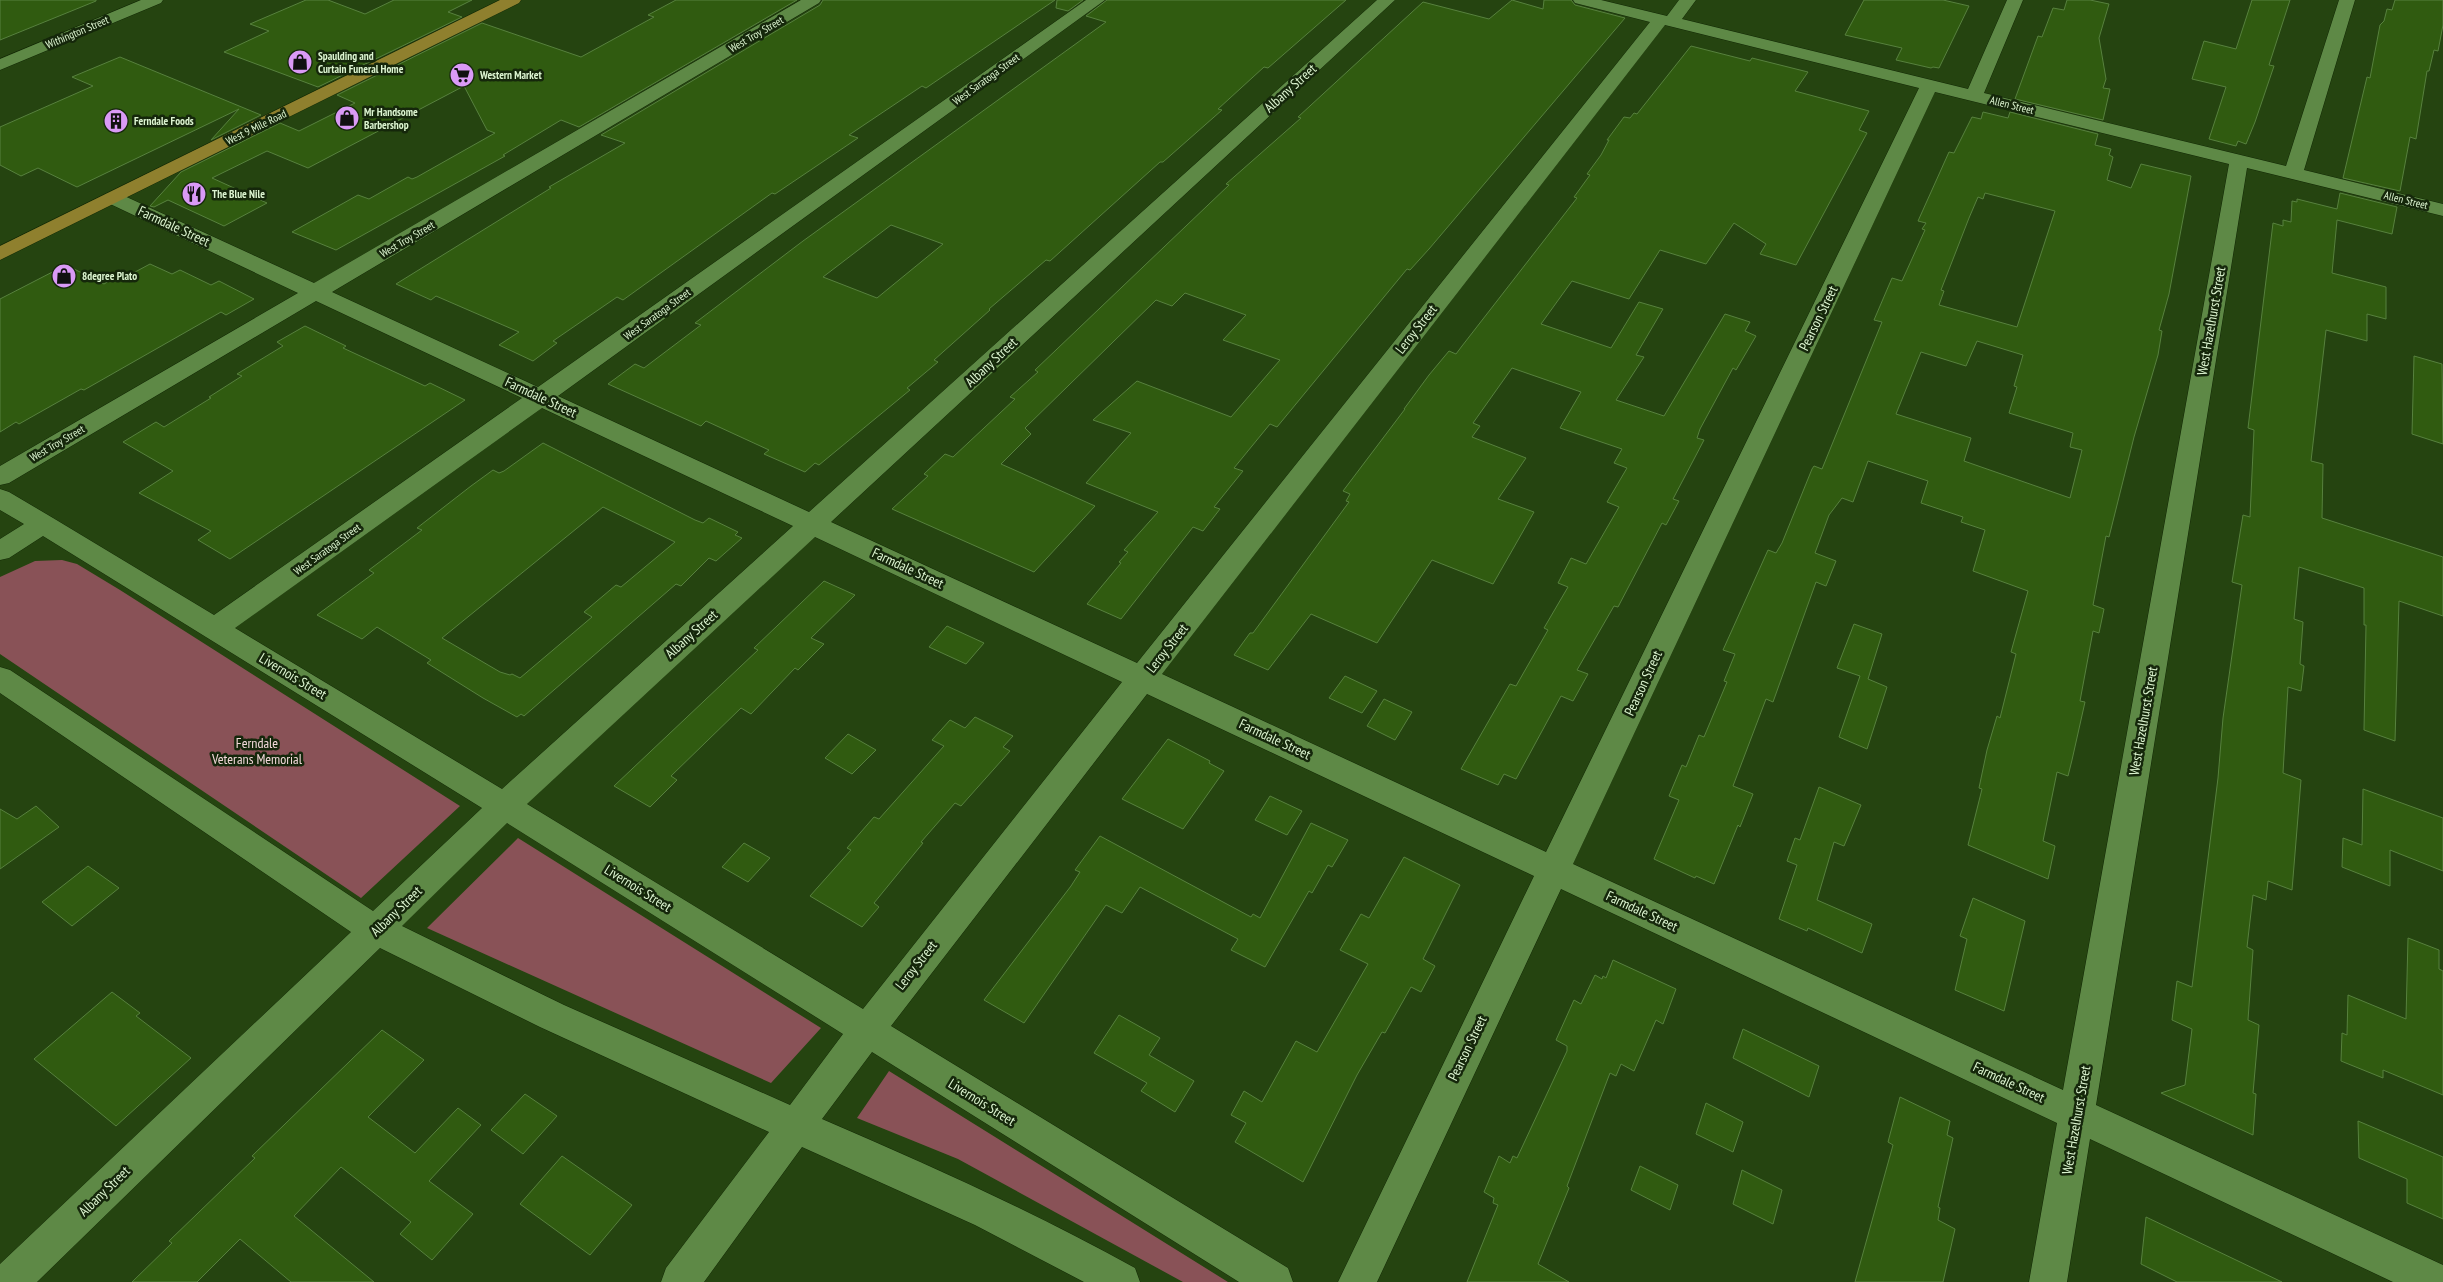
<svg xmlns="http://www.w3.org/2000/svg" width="2443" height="1282" font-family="'PT Sans Narrow',sans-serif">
<rect width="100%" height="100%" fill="#254410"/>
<path fill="#895257" d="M62,560L77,564L120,590L460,806L361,898L0,654V577L35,561Z
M518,838L821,1028L771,1083L427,928Z
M889,1071L1228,1282H1183L958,1159L857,1118Z"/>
<path fill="#305b10" stroke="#57813e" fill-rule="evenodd" d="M0,0H96V1L0,40Z
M306,0H328L365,14L394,0H472L448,12L462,17L318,87L224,52L269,31L250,24Z
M676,0H797L579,127L561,120L503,155L505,156L336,250L292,232L358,195L369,199L408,177L412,179L417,177L495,133L487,130L464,86L308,168L267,151L212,178L267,203L224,226L168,200L154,207L150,206L181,172L280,123L299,131L355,103L337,95L482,23L581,57L654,17L648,15Z
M823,0H1055L926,88L922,86L849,135L858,138L775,194L772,193L623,300L617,297L553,341L557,343L533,361L499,345L519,332L436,296L431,300L396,284L551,188L549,187L625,143L601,135L820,5Z
M1057,0H1083L1068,11L1056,8Z
M1107,0H1346L1268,68L1264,67L1218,109L1222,110L1163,162H1160L1050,261L1046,260L989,309L990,310L934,360L938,362L907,388L910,390L819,465L815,463L805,472L764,454L769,450L706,421L701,426L608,384L635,364L644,368L701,325L695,323L803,241L1106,22L1086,16ZM891,225L943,244L877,298L823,277Z
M1512,0L1543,9L1544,0H1571L1575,5L1625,18L1429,249L1410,270L1407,269L1277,427L1270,424L1234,468L1243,471L1214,507L1220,509L1203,531L1193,527L1121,619L1087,604L1121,563L1119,562L1128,552L1124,550L1158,512L1086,483L1131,433L1093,420L1137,381L1231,417L1280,360L1223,340L1246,315L1185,293L1172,306L1156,300L1025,428L1031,434L1001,464L1095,506L1034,572L892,509L928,476L924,474L945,454L953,457L1015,399L1010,397L1038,372L1035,370L1229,185L1226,184L1301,118L1298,117L1423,2L1489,19Z
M1864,0H1943L1969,6L1939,68L1933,67L1931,68L1896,60L1902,48L1845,35Z
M2067,0H2090L2109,4L2099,38L2106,79L2103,88L2110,89L2103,120L2015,99L2038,36L2042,37L2053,8L2064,10Z
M2252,0H2290L2269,65L2274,66L2255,122L2246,144L2238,141L2236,146L2209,139L2226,87L2192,79L2204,41L2236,49Z
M2395,0H2443V25L2438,51L2434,50L2429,71H2427L2416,139L2410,137L2400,191L2343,178L2367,77L2370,78L2380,25L2384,21L2387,9L2392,10Z
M1691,46L1750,61L1752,58L1808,72L1795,91L1869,111L1859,130L1867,133L1796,265L1760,254L1766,244L1734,223L1706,264L1660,250L1629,299L1572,281L1541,324L1611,348L1639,302L1663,309L1636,355L1644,357L1616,400L1664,416L1725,314L1750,322L1745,331L1756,336L1736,370L1733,368L1700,429L1697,438L1704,440L1673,499L1679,501L1666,525L1662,523L1618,607L1614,606L1577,670L1588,674L1573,701L1561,696L1516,779L1504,774L1498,785L1461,769L1510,684L1516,686L1548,630L1544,628L1568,587L1558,583L1571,558L1586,564L1619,507L1607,502L1627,468L1614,463L1622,449L1560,428L1581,392L1512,368L1473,423L1480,426L1472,437L1526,458L1498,499L1534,512L1493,584L1432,560L1377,643L1311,614L1268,670L1234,655L1250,633H1253L1349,502L1346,501L1350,494L1343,491L1405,409H1404L1429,375L1449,351L1456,354L1462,346L1577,198L1574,197L1590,175L1587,174L1601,155L1609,140H1607L1624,117L1630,118L1634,113L1637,114Z
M120,57L261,115L211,140L239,109L77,187L38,168L21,176L0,165V127L93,86L72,77Z
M1983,112L2008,118L2010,112L2098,134L2095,145L2111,149L2109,155L2113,157L2107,180L2131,188L2141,164L2191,176L2169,294L2159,330L2162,331L2158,355L2134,437L2109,537L2106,536L2093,605L2104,609L2099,633L2093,631L2080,701L2085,702L2072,760L2068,776L2057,772L2043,841L2055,846L2048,879L1968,845L1982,789L1979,788L1987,750L1997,716L2000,718L2016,654L2011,652L2028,591L1973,571L1985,530L1961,522L1963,517L1921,503L1928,481L1868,461L1853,502L1842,498L1829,515L1815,553L1836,561L1826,586L1816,582L1773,702L1766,699L1733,786L1753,794L1740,827L1738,825L1714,884L1696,876L1695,878L1654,859L1679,800L1669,796L1682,765L1686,767L1699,735L1704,737L1727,682L1724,681L1735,654L1723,650L1768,550L1776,553L1782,543L1812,469L1814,466L1822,469L1882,322L1874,320L1892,278L1902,281L1925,230L1922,229L1926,223L1918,221L1949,152L1954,153L1972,117L1981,119ZM1985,193L2055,211L2017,327L1939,305L1944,291L1941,290L1969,218L1978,197L1983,199ZM1977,341L2023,355L2014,386L2017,387L2009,413L2073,433L2070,447L2082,450L2070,498L1964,461L1971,438L1896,414L1921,352L1966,366Z
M2340,193L2397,207L2392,234L2337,220L2332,273L2386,287V319L2367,314V341L2326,330L2311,461L2323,464L2322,518L2443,557V616L2399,601L2395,741L2364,730L2366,625H2364V588L2299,567L2294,619L2303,622L2300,664L2304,666L2301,691L2288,687L2283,773L2301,780L2292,890L2268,881L2266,900L2253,895L2247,947L2253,950L2248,1020L2259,1025L2253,1093L2256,1094L2253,1135L2161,1093L2185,1085L2192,1029L2172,1020L2177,981L2192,987L2218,778L2223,718L2242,585L2232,582L2243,515L2250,517L2254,430L2248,428L2273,223L2283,226V220L2291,222L2292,201L2297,202V199L2337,209Z
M150,264L172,274L180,270L211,285L219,281L254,299L226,315L221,312L84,390L81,389L19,424L16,422L0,432V299L66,265L104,284L116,277L122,279Z
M305,326L346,346L343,348L425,386L430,383L465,400L230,559L198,540L211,531L139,493L173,471L123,442L156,422L164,427L211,398L209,397L242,376L237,374L283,346L277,342Z
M2414,356L2442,364L2443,444L2412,434Z
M543,443L695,520L703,523L709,518L738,532L735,535L742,538L716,561L709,558L681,586L676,584L524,716L521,714L517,717L483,698L427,663L431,660L377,627L362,639L317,615L374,573L369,570L422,530L417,528L471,486L493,470L499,473L504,471ZM603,507L675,542L621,587L616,585L584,612L592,617L520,678L512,674L510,675L500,672L442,638Z
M824,581L855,595L811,638L824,644L798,670L795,668L751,714L741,708L671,776L677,780L650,807L614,786L758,650L754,648Z
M1854,624L1882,634L1868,679L1887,687L1867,749L1839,737L1860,676L1837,668Z
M947,626L984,643L966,664L929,647Z
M1345,676L1377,691L1362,713L1329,698Z
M1384,699L1412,712L1395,740L1367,726Z
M975,717L1013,736L1003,747L1010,751L961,806L955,803L921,842L923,843L874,903L879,907L862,927L810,896L851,850L847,848L874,817L879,819L944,746L932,740L950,720L965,728Z
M848,734L876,750L852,774L825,758Z
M1168,739L1210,761L1209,763L1224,771L1183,829L1122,799Z
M1819,787L1861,805L1844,846L1834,842L1817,900L1872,924L1862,953L1808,928L1807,931L1779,919L1797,865L1787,861L1795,838L1800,840Z
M2363,789L2443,818V871L2390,850V886L2342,867L2343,838L2362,845Z
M1270,796L1302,811L1287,835L1255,820Z
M36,806L59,827L0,869V809L17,819Z
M1311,823L1348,840L1332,867L1328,865L1312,893L1309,891L1265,967L1231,950L1238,939L1140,887L1122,913L1106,905L1024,1023L984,1000L1071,886L1080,872L1075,870L1100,836L1251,917L1253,914L1260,918Z
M744,843L770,858L748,882L722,867Z
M1404,857L1460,885L1423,959L1435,966L1421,992L1411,987L1385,1033L1382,1032L1357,1075L1303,1182L1235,1142L1246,1123L1231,1115L1244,1091L1262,1102L1296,1041L1317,1052L1368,964L1340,950L1361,914L1369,918Z
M88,866L119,888L72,926L42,902Z
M1973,898L2025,921L2004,1011L1955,990L1967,939L1960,936Z
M2408,938L2439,950V969L2443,971V1095L2383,1070V1078L2341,1061L2342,1033L2347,1035L2348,995L2406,1019Z
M1613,960L1676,989L1663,1024L1656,1020L1634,1071L1621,1064L1616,1076L1610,1073L1567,1186L1569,1188L1538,1264L1569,1282H1467L1498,1205L1493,1203L1494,1198L1484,1192L1499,1156L1510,1163L1513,1156L1517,1158L1567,1051V1046L1556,1040L1574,1000L1581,1004L1595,975L1602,979L1603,976L1606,978Z
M112,992L140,1013L136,1016L191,1058L116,1126L34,1059Z
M1119,1015L1160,1038L1149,1055L1194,1081L1175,1112L1141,1091L1147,1083L1094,1053Z
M1743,1029L1819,1066L1809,1097L1733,1058Z
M382,1030L424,1060L368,1117L415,1153L458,1108L481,1125L429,1181L473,1214L432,1260L400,1234L411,1222L341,1167L294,1216L374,1282H291L240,1239L197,1282H132L172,1243L169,1241L255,1158L252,1156Z
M525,1094L557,1116L523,1154L491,1130Z
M1900,1097L1950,1121L1947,1135L1953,1138L1938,1207L1940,1208L1938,1220L1955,1229L1943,1282H1855L1893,1145L1888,1142Z
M1706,1103L1743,1122L1733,1152L1696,1134Z
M2358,1121L2443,1157V1219L2407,1203V1179L2359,1158Z
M562,1156L632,1205L590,1255L520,1204Z
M1640,1166L1678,1185L1670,1210L1631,1190Z
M1742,1170L1782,1190L1773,1224L1733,1204Z
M2146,1217L2282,1282H2177L2141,1264Z"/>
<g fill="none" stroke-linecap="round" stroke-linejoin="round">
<defs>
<path id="minor" d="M141,0H163L161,3L0,70V59Z
M801,0H821L819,3L332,292L538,387L1086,0H1105L558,396L809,512L1377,0H1395L831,522L1137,663L1650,22L1575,3L1573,0H1601L1667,16L1679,0H1696L1682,19L1968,89L2007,0H2023L1984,93L2286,166L2339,0H2355L2304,170L2443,204V216L2247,168L2096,1105L2443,1265V1282H2393L2090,1139L2067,1282H2029L2057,1123L1561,889L1377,1282H1338L1534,876L1147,694L891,1026L1288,1268L1293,1282H1239L872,1052L822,1119C929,1165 1034,1212 1135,1268L1140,1282H1084L975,1225L802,1147L704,1282H661L666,1268L769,1132L540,1027L380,948L37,1282H0V1264L351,932L0,693V667L10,670L373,911L482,808L43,536L9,558L0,560V539L24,524L0,510V489L9,492L53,518L214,615L522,398L316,301L9,483L0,485V466L298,293L106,202L103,198L106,194L113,192L120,194L314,283ZM1665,25L1919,88L1546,852L1162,674ZM1935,92L2229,164L2063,1090L1573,864ZM542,408L793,526L502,789L235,628ZM815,537L1122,682L863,1009L527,804ZM507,823L843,1034L790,1105L564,1005L402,926Z"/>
<path id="major" d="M500,0H521L519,3L0,260V246Z"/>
</defs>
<use href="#minor" stroke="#122805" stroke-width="1"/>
<use href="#major" stroke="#122805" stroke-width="1"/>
<use href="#minor" fill="#5e8946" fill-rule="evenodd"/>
<use href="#major" fill="#8f802e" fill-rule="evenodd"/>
</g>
<defs>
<symbol id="shop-disc" viewBox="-11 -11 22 22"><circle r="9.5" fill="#da9af6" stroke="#15270b"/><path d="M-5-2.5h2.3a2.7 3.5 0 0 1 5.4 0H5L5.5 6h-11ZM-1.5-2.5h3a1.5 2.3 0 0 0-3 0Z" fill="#111"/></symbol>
<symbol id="supermarket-disc" viewBox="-11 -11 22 22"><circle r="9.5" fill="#da9af6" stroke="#15270b"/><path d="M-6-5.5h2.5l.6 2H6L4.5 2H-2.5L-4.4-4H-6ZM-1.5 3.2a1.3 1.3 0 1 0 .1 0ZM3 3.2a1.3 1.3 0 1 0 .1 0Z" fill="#111"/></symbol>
<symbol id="building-disc" viewBox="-11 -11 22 22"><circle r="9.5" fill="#da9af6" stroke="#15270b"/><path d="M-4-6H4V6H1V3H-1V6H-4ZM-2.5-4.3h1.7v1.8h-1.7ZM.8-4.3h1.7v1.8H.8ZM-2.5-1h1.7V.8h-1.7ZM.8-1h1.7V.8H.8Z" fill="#111"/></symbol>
<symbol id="restaurant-disc" viewBox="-11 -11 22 22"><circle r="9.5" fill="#da9af6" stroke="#15270b"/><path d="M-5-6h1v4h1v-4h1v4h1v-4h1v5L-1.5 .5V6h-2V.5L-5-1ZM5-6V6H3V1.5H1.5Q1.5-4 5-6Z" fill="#111"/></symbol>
</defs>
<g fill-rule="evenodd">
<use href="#shop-disc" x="286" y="48" width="28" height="28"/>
<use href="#supermarket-disc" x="448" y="61" width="28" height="28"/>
<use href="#shop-disc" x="333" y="104" width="28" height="28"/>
<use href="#building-disc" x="102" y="107" width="28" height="28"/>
<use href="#restaurant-disc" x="180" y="180" width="28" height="28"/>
<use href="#shop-disc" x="50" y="262" width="28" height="28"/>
</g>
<g text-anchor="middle" stroke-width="5" stroke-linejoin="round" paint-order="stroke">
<g font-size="11" fill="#ddf5d1" stroke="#15270b">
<text transform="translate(77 32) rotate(-23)" y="4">Withington Street</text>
<text transform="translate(756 34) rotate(-30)" y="4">West Troy Street</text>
<text transform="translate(986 79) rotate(-36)" y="4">West Saratoga Street</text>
<text transform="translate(2012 105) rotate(14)" y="4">Allen Street</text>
<text transform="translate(256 127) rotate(-26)" y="4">West 9 Mile Road</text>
<text transform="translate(2406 200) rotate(14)" y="4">Allen Street</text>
<text transform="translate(407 239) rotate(-30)" y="4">West Troy Street</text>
<text transform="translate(657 314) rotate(-36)" y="4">West Saratoga Street</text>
<text transform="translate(57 443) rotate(-30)" y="4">West Troy Street</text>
<text transform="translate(327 549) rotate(-36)" y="4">West Saratoga Street</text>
</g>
<g font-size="11" font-weight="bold" fill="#ddf5d1" stroke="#15270b" text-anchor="start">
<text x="318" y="60">Spaulding and<tspan x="318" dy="13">Curtain Funeral Home</tspan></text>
<text x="480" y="79">Western Market</text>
<text x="364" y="116">Mr Handsome<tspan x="364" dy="13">Barbershop</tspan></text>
<text x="134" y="125">Ferndale Foods</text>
<text x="212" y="198">The Blue Nile</text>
<text x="82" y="280">8degree Plato</text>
</g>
<g font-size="14" fill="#ddf5d1" stroke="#15270b">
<text transform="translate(1290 88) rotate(-42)" y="5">Albany Street</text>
<text transform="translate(174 226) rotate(25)" y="5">Farmdale Street</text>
<text transform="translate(1818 318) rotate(-64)" y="5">Pearson Street</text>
<text transform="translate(2211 321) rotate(-80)" y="5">West Hazelhurst Street</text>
<text transform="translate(1416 329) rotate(-52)" y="5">Leroy Street</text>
<text transform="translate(991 362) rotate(-43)" y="5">Albany Street</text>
<text transform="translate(541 397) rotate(25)" y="5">Farmdale Street</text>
<text transform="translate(908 568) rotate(25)" y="5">Farmdale Street</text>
<text transform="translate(691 634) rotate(-42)" y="5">Albany Street</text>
<text transform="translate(1167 648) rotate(-52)" y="5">Leroy Street</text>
<text transform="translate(293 676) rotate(31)" y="5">Livernois Street</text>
<text transform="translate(1643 683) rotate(-65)" y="5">Pearson Street</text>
<text transform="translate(2143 721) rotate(-80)" y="5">West Hazelhurst Street</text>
<text transform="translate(1275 739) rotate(25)" y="5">Farmdale Street</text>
<text transform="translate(638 888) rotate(32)" y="5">Livernois Street</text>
<text transform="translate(396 911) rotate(-44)" y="5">Albany Street</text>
<text transform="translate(1642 911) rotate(25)" y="5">Farmdale Street</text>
<text transform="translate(916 965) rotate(-52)" y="5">Leroy Street</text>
<text transform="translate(1467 1048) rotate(-64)" y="5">Pearson Street</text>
<text transform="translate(2009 1082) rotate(25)" y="5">Farmdale Street</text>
<text transform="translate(982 1102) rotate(32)" y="5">Livernois Street</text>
<text transform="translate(2076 1120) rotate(-80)" y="5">West Hazelhurst Street</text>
<text transform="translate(104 1191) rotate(-44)" y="5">Albany Street</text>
</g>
<g font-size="14" fill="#f3d9da" stroke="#15270b">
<text x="257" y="748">Ferndale<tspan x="257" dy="16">Veterans Memorial</tspan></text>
</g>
</g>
</svg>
